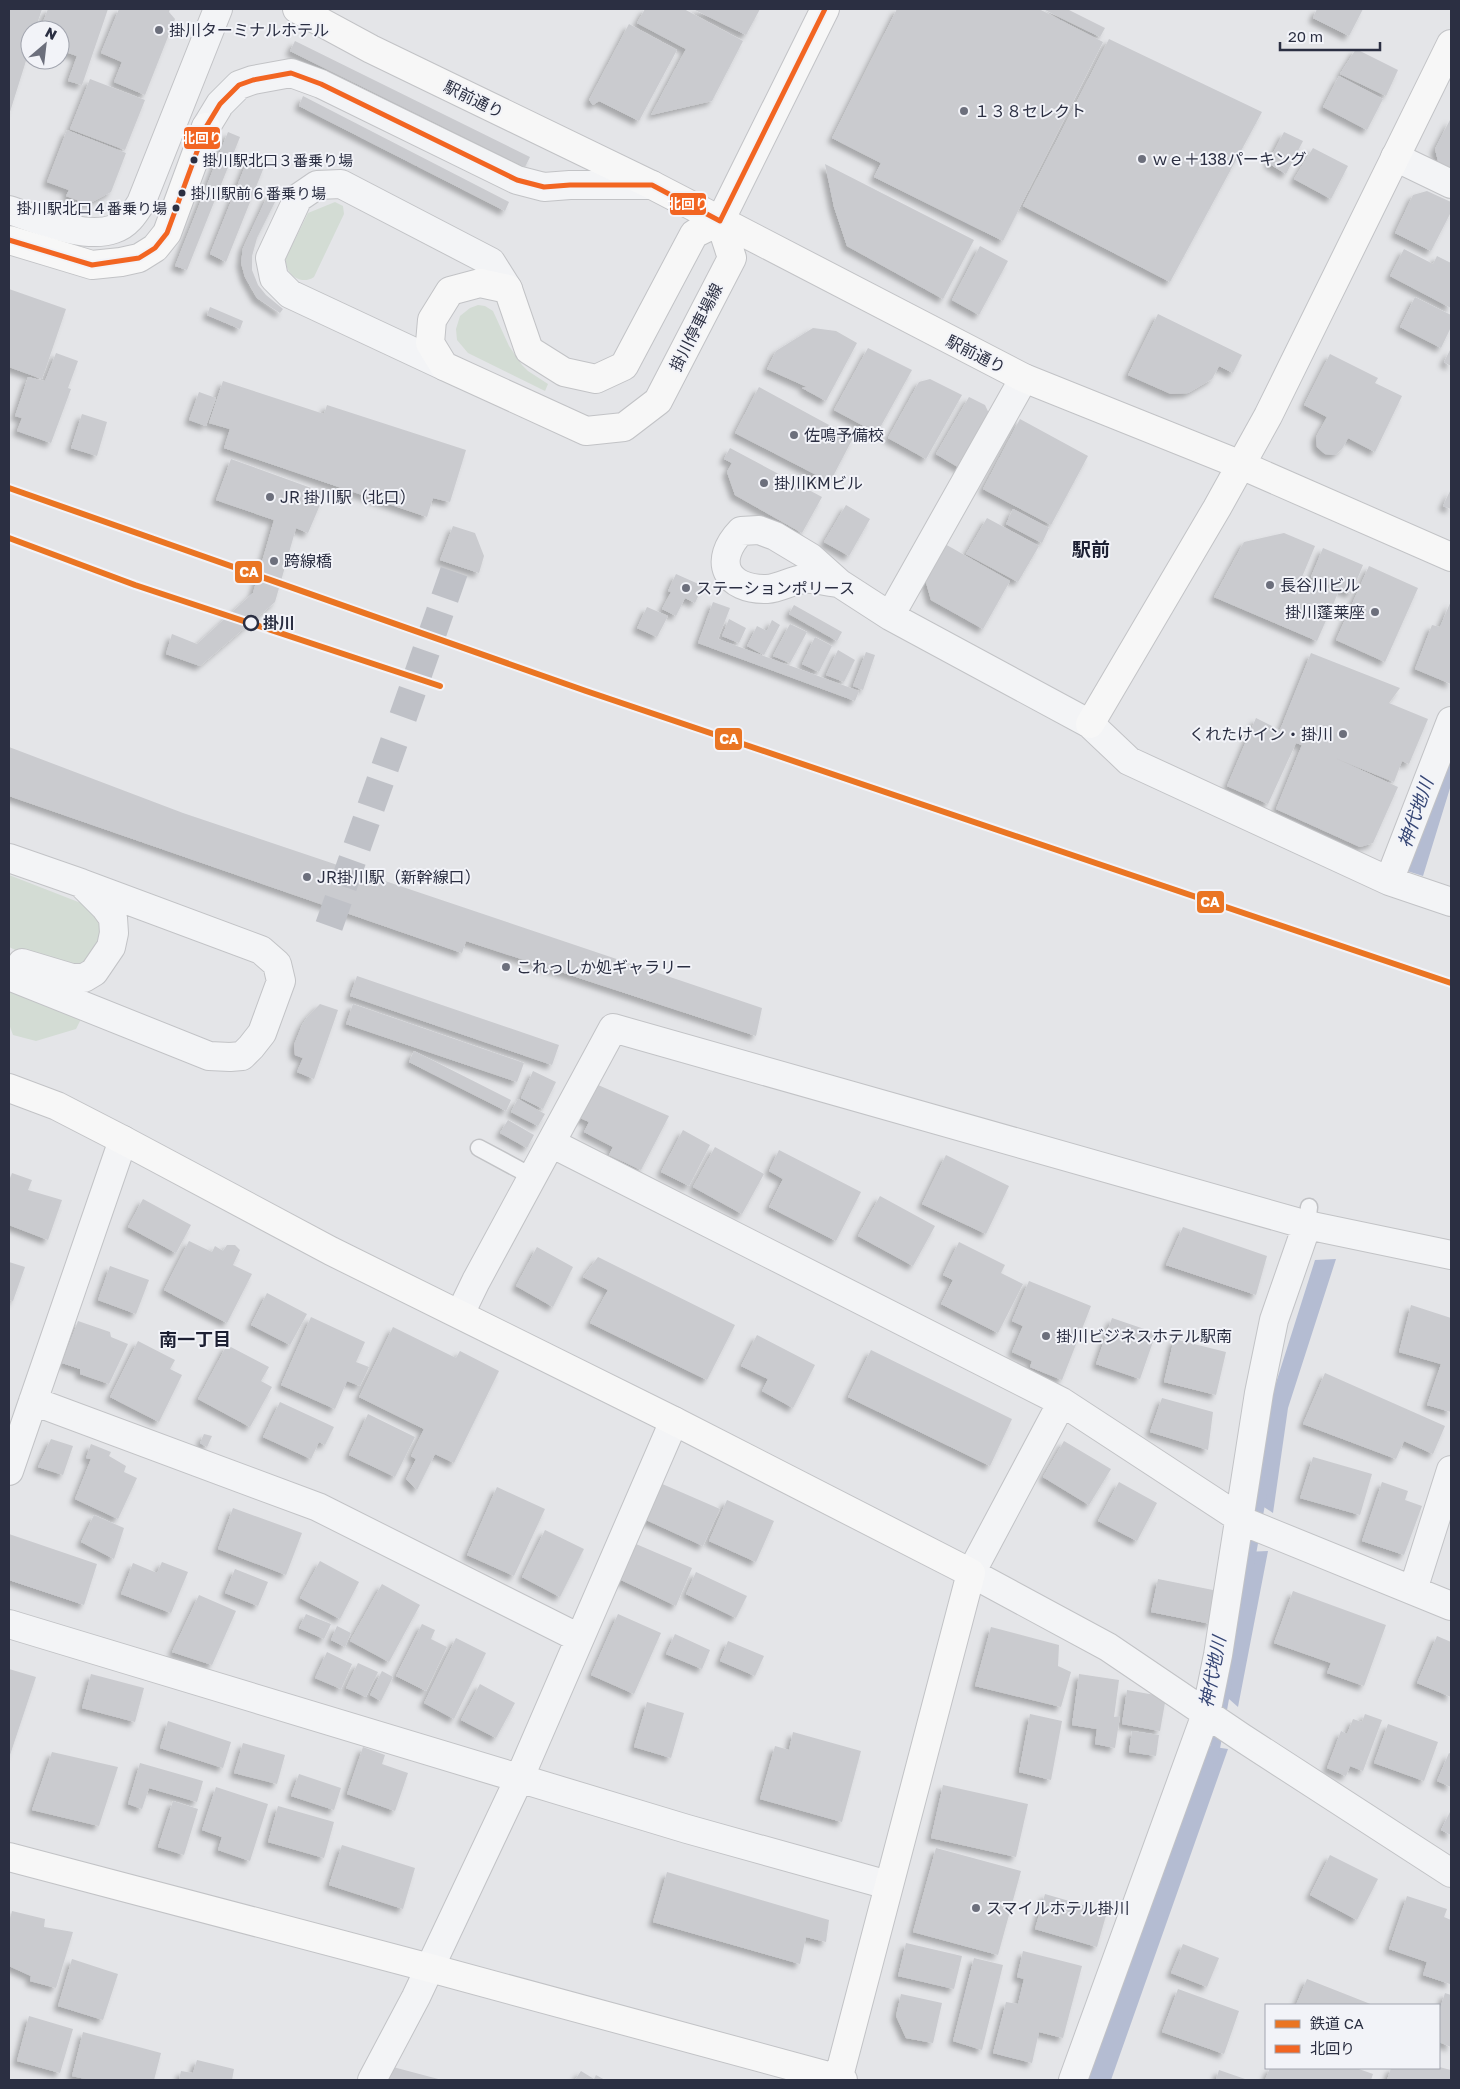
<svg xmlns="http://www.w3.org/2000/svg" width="1460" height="2089" font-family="'Golos Text','Noto Sans JP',sans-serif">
<defs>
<filter id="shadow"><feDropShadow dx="-4.5" dy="4.5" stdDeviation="2.5" flood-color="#0004"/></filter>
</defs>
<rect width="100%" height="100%" fill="#e4e5e8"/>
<path fill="#d3dcd4" d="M335,202L343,206L344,214L314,277C301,286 284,274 286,258L308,213Z
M478,305L485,306L493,311L509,346L522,365L528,371L548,384L545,391L468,353L457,340L456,329L460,316L470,308Z
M9,875L86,905L111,921L85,971L55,968L9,947Z
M9,987L81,1019L76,1029L36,1041L13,1035L9,1024Z"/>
<path fill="#b4bcd2" d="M1451,747V785L1423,876L1404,870Z
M1336,1259L1288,1408L1273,1513L1253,1500L1269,1405L1315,1260Z
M1268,1551L1238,1707L1220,1691L1244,1552Z
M1208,1746L1228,1749L1111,2080H1088Z"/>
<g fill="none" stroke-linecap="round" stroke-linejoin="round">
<path stroke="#b4bcd2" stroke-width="10" d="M1249,1565L1262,1493
M1213,1759L1227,1682"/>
</g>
<path fill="#cacbcf" filter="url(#shadow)" d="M9,9H42L35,30H30V48L9,115Z
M48,9H108L82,85L68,81L77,56L60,50V30H40Z
M119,9H170L169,12L175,19L145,95L114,82L122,62L101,53Z
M645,9H684L743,41L712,101L651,115L686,49L637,23Z
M693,9H760L746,35Z
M897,9H1039L1103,42L1003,241L874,177L881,163L832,138Z
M1043,9H1067L1105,28L1100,37Z
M1317,9H1363L1349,36L1313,18Z
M629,24L677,50L639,121L599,101L593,105L589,100Z
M1109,39L1262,112L1170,282L1023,206Z
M295,41L530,157L525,167L290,51Z
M1356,49L1398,70L1386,96L1340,74Z
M1339,76L1383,99L1367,130L1323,107Z
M90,79L145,100L125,150L70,129Z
M303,96L509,202L505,211L299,106Z
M1451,118V168L1438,161L1435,149Z
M67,130L126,153L111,192L88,204L66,196L69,190L47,182Z
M228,132L240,137L187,270L175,266Z
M1284,132L1303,141L1286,174L1268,163Z
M1313,148L1348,166L1331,199L1294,179Z
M248,159L264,167L226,262L210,254Z
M825,164L974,240L943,299L847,246L834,207Z
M1427,191L1451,202V212L1431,251L1395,233L1413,195Z
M268,195L277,198L257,238L252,256V270L258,285L266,295L283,309L280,313L257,298L245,277L241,263L243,248Z
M980,246L1008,261L979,315L952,300Z
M1404,249L1433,264L1437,256L1451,263V308L1390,276Z
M9,289L66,309L42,379L9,367Z
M1415,297L1451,315V327L1441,348L1400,327Z
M210,307L243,321L240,329L207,315Z
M1158,314L1242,355L1233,373L1219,366L1212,379L1188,393L1171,394L1128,375Z
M813,328L836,331L857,343L826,401L802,388L807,387L767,369L776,351Z
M868,348L912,370L877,433L834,410Z
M1451,348V366L1444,362Z
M56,353L78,361L68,388L71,389L51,443L17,431L22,418L15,416L28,377L45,381Z
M1330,354L1378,378L1375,383L1402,396L1375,452L1348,438L1342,449L1335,455L1325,454L1317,447L1316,437L1327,417L1304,405Z
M930,379L962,395L926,459L888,438L919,382Z
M223,381L324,414L327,405L466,450L450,502L433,498L427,517L224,448L230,429L209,423Z
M759,387L853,438L830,482L735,433Z
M199,392L216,398L206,426L189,420Z
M969,397L985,405L992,420L963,470L936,454Z
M82,414L107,422L97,456L71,448Z
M1020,419L1088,456L1051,525L983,489Z
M730,448L822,497L802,533L735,495L727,472L732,463L724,459Z
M231,459L325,493L308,533L296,528L275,602L200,666L166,654L172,634L197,644L253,593L274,520L216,500Z
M1451,489V509L1443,506Z
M846,505L870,519L849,556L824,542Z
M1013,509L1049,528L1042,543L1006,524Z
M987,518L1039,546L1018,582L966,554Z
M453,526L475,533L484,556L479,573L440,560Z
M1284,533L1315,546L1302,577L1338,593L1317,641L1214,597L1244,542Z
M945,544L1010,581L983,629L931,600L925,579Z
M1323,548L1363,565L1351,594L1311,577Z
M1369,566L1418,588L1385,662L1336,640Z
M676,574L703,586L695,603L685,598L676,616L662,609L671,592L668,591Z
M1451,601V684L1415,669L1432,625L1440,627Z
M713,602L730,608L718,639L859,691L855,701L698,643Z
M794,605L842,632L837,641L789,614Z
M647,607L668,616L657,637L637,628Z
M729,619L746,628L739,643L722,636Z
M772,620L780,625L764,655L747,646L757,626L767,631Z
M790,624L807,632L790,663L773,656Z
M815,637L832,646L819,672L802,664Z
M838,650L855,660L844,682L826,675Z
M866,652L875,655L863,690L853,686Z
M1311,653L1400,688L1389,703L1428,719L1409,764L1402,761L1394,782L1335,758L1398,787L1373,843L1360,847L1276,809L1302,745L1296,743L1268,804L1227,786L1256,718L1280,730Z
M9,747L183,813L762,1008L756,1036L466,941L462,953L9,796Z
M357,976L559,1045L552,1065L350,996Z
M320,1004L338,1010L314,1079L297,1072L303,1058L295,1055L294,1045L302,1025L308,1016Z
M353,1004L524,1063L517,1082L346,1024Z
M414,1051L511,1100L506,1111L409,1062Z
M533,1071L556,1082L543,1109L521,1098Z
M589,1081L669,1116L641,1170L609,1155L613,1147L584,1132L589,1122L572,1114Z
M518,1099L545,1114L538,1126L511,1112Z
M508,1120L534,1135L527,1148L500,1133Z
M683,1130L710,1145L689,1186L661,1172Z
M715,1147L764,1174L742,1214L693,1187Z
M779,1150L861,1192L836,1241L769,1207L783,1179L769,1171Z
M946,1155L1009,1186L986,1234L922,1204Z
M12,1173L32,1180L28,1190L62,1200L48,1240L9,1225V1181Z
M880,1196L935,1226L913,1266L858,1236Z
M143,1199L191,1225L176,1253L128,1227Z
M1183,1227L1267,1256L1256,1295L1166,1265Z
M189,1241L212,1252L215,1246L223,1251L227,1245H235L240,1250L233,1265L252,1274L227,1323L164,1290Z
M959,1242L1005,1265L1001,1273L1023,1284L998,1333L941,1304L953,1280L943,1275Z
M537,1247L573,1267L553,1307L516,1286Z
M598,1257L735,1325L707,1380L590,1323L608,1290L583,1277Z
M9,1262L25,1267L13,1301L9,1300Z
M110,1266L149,1280L136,1314L98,1300Z
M1029,1281L1091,1306L1062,1380L1030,1367L1032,1361L1012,1352L1023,1326L1012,1321Z
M267,1293L307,1314L290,1345L251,1325Z
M1411,1305L1451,1318V1412L1427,1405L1441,1364L1399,1352Z
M311,1317L365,1342L356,1362L369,1367L360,1386L347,1381L335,1409L281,1385Z
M1112,1318L1156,1333L1140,1379L1096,1364Z
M78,1321L110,1332L111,1337L128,1344L109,1384L80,1374V1369L62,1363Z
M393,1327L456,1358L460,1351L499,1371L454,1463L435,1454L417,1490L406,1479L416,1459L411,1456L424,1429L359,1397Z
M757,1335L815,1365L793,1408L762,1391L768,1379L741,1366Z
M1174,1339L1226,1352L1216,1395L1164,1382Z
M138,1341L175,1360L170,1369L182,1375L159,1422L110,1397Z
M227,1345L269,1367L261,1381L272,1387L250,1427L198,1399Z
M871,1350L1012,1419L990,1466L848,1397Z
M1325,1373L1445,1426L1433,1454L1404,1441L1396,1459L1303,1424Z
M1162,1398L1213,1412L1208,1450L1150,1432Z
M280,1402L334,1427L325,1445L319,1442L311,1459L263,1437Z
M368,1414L415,1437L395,1477L349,1455Z
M204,1434L212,1436L207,1447L200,1443Z
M51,1439L73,1446L63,1475L38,1467Z
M1064,1441L1111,1469L1089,1505L1043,1477Z
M91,1444L111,1452L109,1456L126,1466L124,1472L137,1478L118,1519L75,1499L91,1459L86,1458Z
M1313,1457L1372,1474L1360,1515L1300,1498Z
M1119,1482L1157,1503L1137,1541L1098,1521Z
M1382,1482L1408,1491L1405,1500L1422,1506L1404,1555L1362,1541Z
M660,1483L720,1509L703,1546L644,1519Z
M497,1487L545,1509L514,1576L467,1555Z
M727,1500L774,1521L756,1562L709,1541Z
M233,1508L302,1533L286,1575L218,1549Z
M94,1515L124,1528L114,1559L81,1542Z
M545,1530L584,1549L560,1597L522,1577Z
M9,1534L97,1564L84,1605L9,1580Z
M636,1544L692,1568L676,1606L619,1579Z
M320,1561L359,1582L340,1619L300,1598Z
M162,1562L188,1572L171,1613L121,1594L133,1563L157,1573Z
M235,1569L268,1582L258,1606L225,1593Z
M696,1572L747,1596L736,1618L686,1594Z
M1158,1579L1218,1591L1211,1624L1151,1612Z
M382,1584L420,1605L389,1662L350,1641Z
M1293,1591L1386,1625L1364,1686L1327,1673L1331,1663L1274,1643Z
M199,1595L236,1611L212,1665L172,1652Z
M306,1614L331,1624L324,1639L299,1628Z
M618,1614L661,1633L634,1694L591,1675Z
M422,1624L435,1630L431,1639L447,1647L426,1691L396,1676Z
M337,1626L351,1633L345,1647L331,1640Z
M991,1627L1059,1645L1058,1666L1071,1672L1061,1707L975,1686Z
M675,1634L710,1650L702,1669L666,1654Z
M1437,1636L1451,1642V1697L1417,1683Z
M456,1638L486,1653L454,1719L424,1703Z
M728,1641L764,1656L755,1676L720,1661Z
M327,1652L352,1664L341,1689L315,1678Z
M358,1663L378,1672L366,1697L346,1688Z
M9,1669L36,1677L9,1758Z
M382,1671L393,1677L381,1701L370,1695Z
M91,1674L144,1688L135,1722L82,1708Z
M1079,1674L1119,1680L1114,1717L1120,1716L1115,1748L1095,1744L1097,1729L1072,1725Z
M480,1684L515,1703L496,1738L461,1720Z
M1127,1690L1166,1697L1160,1731L1122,1724Z
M647,1702L684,1713L671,1758L634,1747Z
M1030,1714L1062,1721L1051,1780L1019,1772Z
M1365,1714L1382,1720L1363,1771L1350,1766L1346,1776L1327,1768L1341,1731L1347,1734L1353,1719L1362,1722Z
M168,1721L231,1742L223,1768L160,1748Z
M1388,1724L1438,1742L1424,1781L1374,1763Z
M1132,1731L1159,1735L1156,1756L1129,1752Z
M793,1732L861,1751L842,1822L760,1799L775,1746L789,1750Z
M243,1743L285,1755L277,1784L234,1773Z
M363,1747L385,1755L382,1764L408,1773L395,1811L347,1794Z
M52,1752L118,1767L99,1826L32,1810Z
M1449,1753L1451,1754V1787L1437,1781Z
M140,1763L203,1781L197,1802L149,1788L142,1809L128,1804Z
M299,1774L341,1788L334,1810L291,1796Z
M943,1785L1028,1804L1016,1857L931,1838Z
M216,1787L268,1804L250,1861L218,1850L222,1837L202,1830Z
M173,1801L198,1809L184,1855L158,1847Z
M278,1806L334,1822L324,1858L268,1842Z
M1451,1810V1835L1441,1830Z
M342,1845L415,1868L403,1909L329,1885Z
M936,1848L1021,1871L998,1955L913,1932Z
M1330,1855L1378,1879L1357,1920L1310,1895Z
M667,1872L829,1920L826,1942L806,1937L800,1964L653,1922Z
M1045,1894L1107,1912L1097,1947L1035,1929Z
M1407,1896L1447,1909L1444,1917L1451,1920L1450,1984L1423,1975L1427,1962L1389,1949Z
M12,1911L45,1919L44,1927L73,1932L56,1988L30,1981L31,1976L9,1966V1923Z
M906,1943L962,1956L954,1989L898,1976Z
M1183,1944L1219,1958L1207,1987L1171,1973Z
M1023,1951L1082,1966L1063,2038L1039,2032L1032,2063L993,2053L1006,2002L1018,2004L1024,1979L1017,1977Z
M974,1958L1003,1965L982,2050L953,2041Z
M72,1959L118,1974L103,2020L58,2006Z
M1307,1979L1373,2005H1296Z
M1178,1989L1239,2011L1224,2054L1162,2032Z
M1445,1993L1451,1995V2047L1439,2042V2012Z
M901,1994L942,2003L933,2043L906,2038L896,2016Z
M29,2016L73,2029L60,2073L17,2061Z
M83,2032L161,2053L154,2080H90L72,2076Z
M197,2060L234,2069L232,2080H179L181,2071L193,2073Z
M393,2067L442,2080H389Z
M1439,2067L1451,2070V2080H1387L1391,2068Z
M1270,2068H1356L1373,2074L1371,2080H1265Z
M1219,2070L1245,2079V2080H1216Z
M581,2071L594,2079L596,2075L605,2080H575Z"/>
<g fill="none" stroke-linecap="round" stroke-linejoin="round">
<path stroke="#bfc1c7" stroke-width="28" stroke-dasharray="28 14" stroke-linecap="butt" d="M403,717L455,569
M329,926L394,742"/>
<defs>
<path id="lane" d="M479,1148L533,1177
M1307,1225L1309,1207"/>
<path id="street" d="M206,127L220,104L239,85L253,80L291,73L321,84L517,180L544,187L570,185H652
M1395,157L1451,184
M9,210C38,219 84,240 114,229C127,225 134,214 141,203L218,9
M444,366L290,294L274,278L270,258L298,198L317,185L341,184L491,262L508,289
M839,583C828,582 815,578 804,579C792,580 780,588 767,589C726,590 712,561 741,531L759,530L775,536L810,557L839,583L890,616L1090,724L1129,761L1389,881L1451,902
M890,616L1024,378
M9,858L81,883L105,907L113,918L114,933L111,947L94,972L84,978H72L22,963
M1389,881L1451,721
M9,976L209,1056L230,1057L242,1056L251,1047L262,1033L281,981L277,964L261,950L81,883
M551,1143L1062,1402L1247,1523L1451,1606
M460,1314L476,1281L613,1028L1307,1225L1451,1255
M33,1401L318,1507L579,1638
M1062,1402L971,1573L1108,1647L1241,1737L1451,1873
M9,1471L123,1140
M1413,1590L1451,1470
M9,1624L687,1829L888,1885
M372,2080L416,1997L519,1779L674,1421
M1073,2080L1206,1714L1218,1655L1259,1393L1274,1320L1307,1225"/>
<path id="secondary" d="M297,9L371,49L652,185L1024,378L1241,465L1451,557
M720,221L732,258L658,401L624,427L586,431L444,366L430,343L432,320L450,291L480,283L508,289L529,350L564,372L596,379L624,366L694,234Z
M720,221L825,9
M9,240L92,265L121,262L139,258L155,248L167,233L206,127
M1090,724L1217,508L1268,416L1451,44
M9,1088L57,1106L123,1140L331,1251L674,1421L971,1573L838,2080
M9,1857L430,1968L843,2080"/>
</defs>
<use href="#lane" stroke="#c2c3c6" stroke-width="19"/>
<use href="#street" stroke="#c2c3c6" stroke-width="30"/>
<use href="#secondary" stroke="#c2c3c6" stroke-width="30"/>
<use href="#lane" stroke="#f3f4f6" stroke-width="16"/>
<use href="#street" stroke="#f3f4f6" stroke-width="28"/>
<use href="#secondary" stroke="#f7f7f7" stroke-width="28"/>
<defs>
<path id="bus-1" d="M9,240L92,265L139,258L155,248L167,233L206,127L220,104L239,85L253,80L291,73L321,84L517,180L544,187L570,185H652L720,221L825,9"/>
</defs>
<use href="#bus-1" stroke="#f2f3f8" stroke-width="9"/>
<use href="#bus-1" stroke="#f26522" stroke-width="5"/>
<defs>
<path id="rail-1" d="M9,488L586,691L1451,983
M9,538L135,585L440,686"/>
</defs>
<use href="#rail-1" stroke="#f2f3f8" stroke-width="10"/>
<use href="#rail-1" stroke="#ea7523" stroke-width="6"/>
</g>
<g fill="#6c6f7c" stroke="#f2f3f8" stroke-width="2">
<circle cx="159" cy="30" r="5"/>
<circle cx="964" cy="111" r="5"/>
<circle cx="1142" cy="159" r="5"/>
<circle cx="794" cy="435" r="5"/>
<circle cx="764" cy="483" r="5"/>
<circle cx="270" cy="497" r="5"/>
<circle cx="274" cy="561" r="5"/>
<circle cx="1270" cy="585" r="5"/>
<circle cx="686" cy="588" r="5"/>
<circle cx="1375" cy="612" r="5"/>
<circle cx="1343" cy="734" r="5"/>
<circle cx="307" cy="877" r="5"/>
<circle cx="506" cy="967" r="5"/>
<circle cx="1046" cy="1336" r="5"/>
<circle cx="976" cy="1908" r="5"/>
</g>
<g fill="#2b2f42" stroke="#f2f3f8" stroke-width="2">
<circle cx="194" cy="160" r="4.5"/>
<circle cx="182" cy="193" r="4.5"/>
<circle cx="176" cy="208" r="4.5"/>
</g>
<circle fill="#f2f3f8" stroke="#2b2f42" stroke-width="2.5" cx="251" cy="623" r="7"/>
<g text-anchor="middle" stroke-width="4" stroke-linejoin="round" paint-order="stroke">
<g font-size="15" fill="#2b2f42" stroke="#f2f3f8" text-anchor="start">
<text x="203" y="166">掛川駅北口３番乗り場</text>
<text x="191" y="199">掛川駅前６番乗り場</text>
<text x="167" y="214" text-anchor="end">掛川駅北口４番乗り場</text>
</g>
<g font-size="16" fill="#2b2f42" stroke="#f2f3f8" text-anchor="start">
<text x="169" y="36">掛川ターミナルホテル</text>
<text x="974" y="117">１３８セレクト</text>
<text x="1152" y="165">ｗｅ＋138パーキング</text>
<text x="804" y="441">佐鳴予備校</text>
<text x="774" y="489">掛川KMビル</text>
<text x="280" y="503">JR 掛川駅（北口）</text>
<text x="284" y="567">跨線橋</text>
<text x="1280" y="591">長谷川ビル</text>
<text x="696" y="594">ステーションポリース</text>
<text x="1365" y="618" text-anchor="end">掛川蓬莱座</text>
<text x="1333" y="740" text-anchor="end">くれたけイン・掛川</text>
<text x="317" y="883">JR掛川駅（新幹線口）</text>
<text x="516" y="973">これっしか処ギャラリー</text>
<text x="1056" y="1342">掛川ビジネスホテル駅南</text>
<text x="986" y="1914">スマイルホテル掛川</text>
</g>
<g font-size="16" fill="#2b2f42" stroke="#f2f3f8">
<text transform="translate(474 99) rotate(26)" y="6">駅前通り</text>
<text transform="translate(696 327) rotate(-63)" y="6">掛川停車場線</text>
<text transform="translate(976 354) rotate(27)" y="6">駅前通り</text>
</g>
<g font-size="16" font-weight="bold" fill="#2b2f42" stroke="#f2f3f8" text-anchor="start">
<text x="263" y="629">掛川</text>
</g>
<g font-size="18" font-style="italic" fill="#364674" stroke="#f2f3f8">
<text transform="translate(1416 813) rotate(-71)" y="6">神代地川</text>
<text transform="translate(1213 1672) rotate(-79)" y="6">神代地川</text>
</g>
<g font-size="18" font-weight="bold" fill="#1d2033" stroke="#f2f3f8">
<text x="195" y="1346">南一丁目</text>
</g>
<g font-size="19" font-weight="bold" fill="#1d2033" stroke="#f2f3f8">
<text x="1091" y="556">駅前</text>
</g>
</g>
<g stroke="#f2f3f8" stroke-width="2">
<rect x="183" y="126" width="38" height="24" rx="5" fill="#f26522"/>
<rect x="669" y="192" width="38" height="24" rx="5" fill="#f26522"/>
<rect x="234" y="560" width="29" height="24" rx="5" fill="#ea7523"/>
<rect x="714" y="727" width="29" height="24" rx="5" fill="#ea7523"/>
<rect x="1196" y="890" width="29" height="24" rx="5" fill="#ea7523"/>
</g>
<g font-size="14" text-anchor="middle" font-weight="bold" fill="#fff">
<text x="202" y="143">北回り</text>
<text x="688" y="209">北回り</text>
<text x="249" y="577">CA</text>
<text x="729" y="744">CA</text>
<text x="1210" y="907">CA</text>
</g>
<rect width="1460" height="2089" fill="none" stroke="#2b2f42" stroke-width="20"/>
<rect x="1265" y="2004" width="175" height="65" fill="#f2f3f8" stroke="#a2a5af"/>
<rect x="1275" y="2020" width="25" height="8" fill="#ea7523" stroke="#a2a5af"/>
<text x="1310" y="2029" font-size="15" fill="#2b2f42">鉄道 CA</text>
<rect x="1275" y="2045" width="25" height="8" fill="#f26522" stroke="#a2a5af"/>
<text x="1310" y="2054" font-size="15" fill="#2b2f42">北回り</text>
<g transform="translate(45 45) rotate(28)"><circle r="24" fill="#f2f3f8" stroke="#a2a5af"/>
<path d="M0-4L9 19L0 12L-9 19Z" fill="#6c6f7c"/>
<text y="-8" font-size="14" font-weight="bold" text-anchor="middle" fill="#2b2f42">N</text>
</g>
<path d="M1280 42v8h100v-8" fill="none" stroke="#2b2f42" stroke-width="2.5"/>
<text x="1288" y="42" font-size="15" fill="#2b2f42" stroke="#f2f3f8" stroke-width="4" paint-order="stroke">20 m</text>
</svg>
